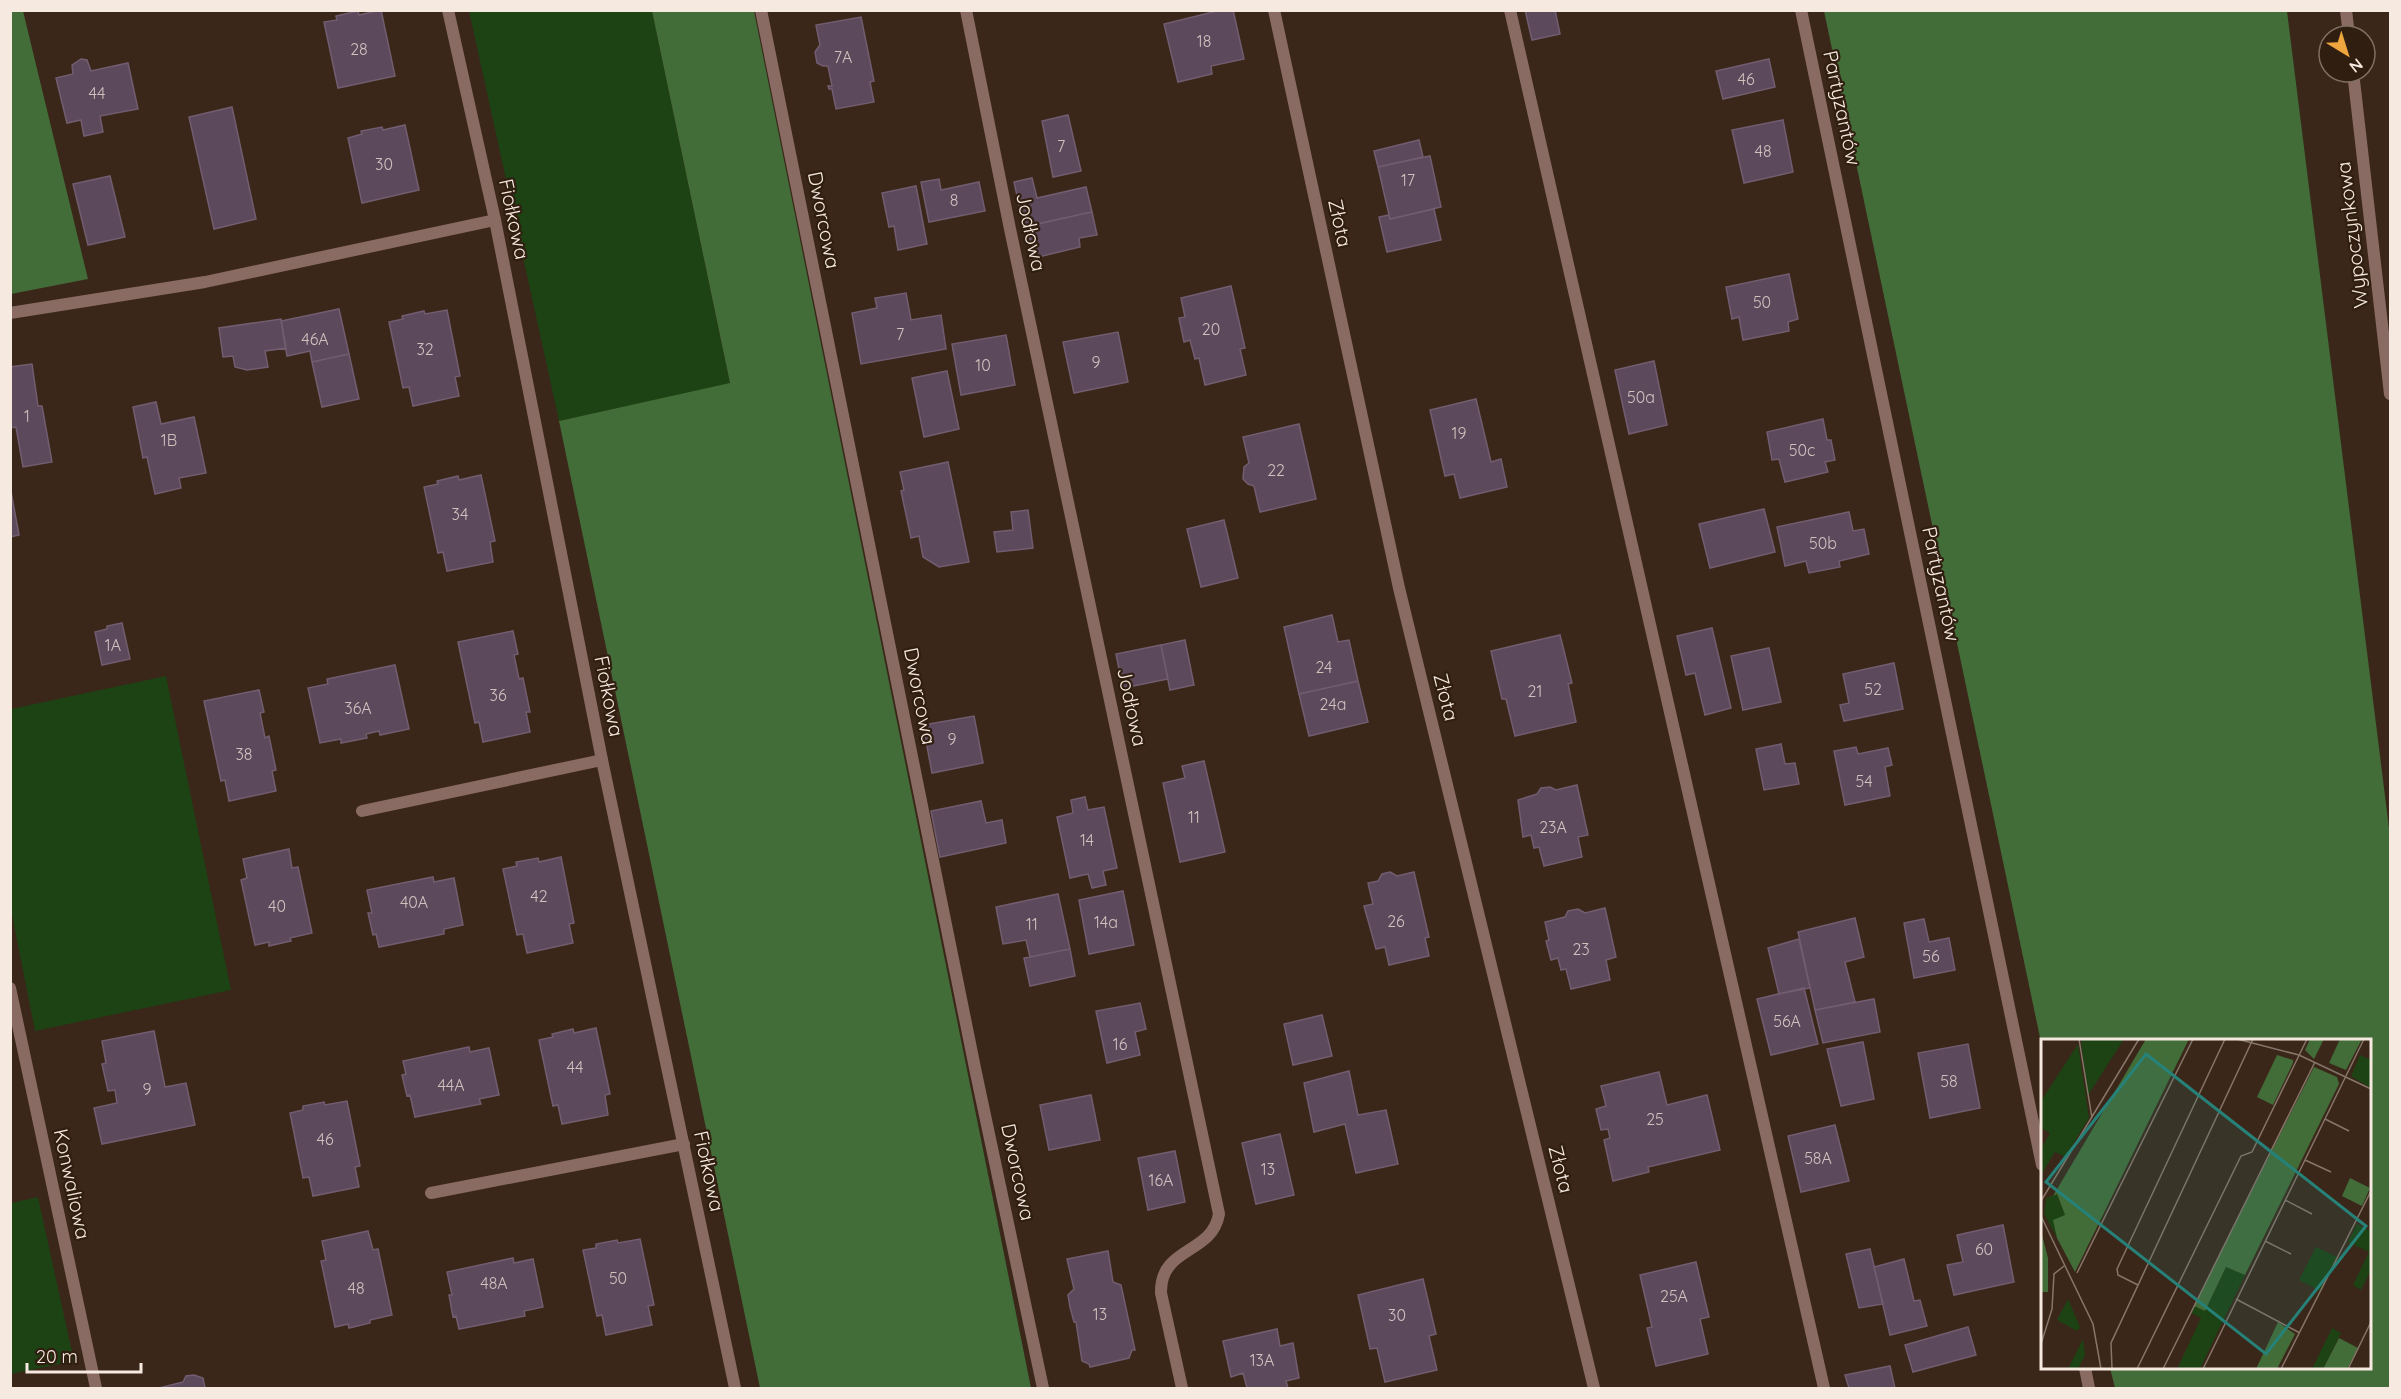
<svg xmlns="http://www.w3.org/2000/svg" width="2401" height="1399" font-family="Quicksand,sans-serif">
<rect width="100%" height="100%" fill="#3b271a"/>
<path fill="#1d4213" d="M469,11H652L730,384L559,421Z
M166,676L231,990L35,1031L11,910V709Z
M38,1197L74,1361L11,1374V1203Z"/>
<path fill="#426c38" d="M23,11L88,279L11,294L10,11Z
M652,11H754L1031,1388H760L559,421L730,383Z
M1824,11H2287L2390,836V1388H2115L2110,1368H2370V1040H2042V1047Z"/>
<path fill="#5c495b" stroke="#715d6f" stroke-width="1.5" d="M381,10L395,76L338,88L324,22L337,20L336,16L358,11L359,15Z
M1221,10H1233L1244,59L1211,66L1212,74L1178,82L1164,24Z
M1525,10H1555L1560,34L1532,40Z
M861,17L874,81L870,82L874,102L836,109L832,89H829L828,86H832L828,66H823L817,63L815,52L820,45L816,25Z
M81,59L87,60L91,71L128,63L138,109L100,116L103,132L84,136L81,120L67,123L56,78L73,74L72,65Z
M1769,59L1775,87L1723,99L1716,71Z
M232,107L256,219L214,229L189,117Z
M1068,115L1081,171L1053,177L1042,121Z
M1783,120L1793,172L1744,183L1732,130Z
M405,125L419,190L362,203L348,138L362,134L361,131L382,127L383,130Z
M1419,140L1423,157L1378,167L1374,151Z
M1430,156L1441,207L1390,219L1378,167Z
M110,176L125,237L88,245L73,184Z
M1032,178L1037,198L1086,187L1092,212L1024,227L1014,182Z
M939,179L941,190L979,182L985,211L929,222L921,182Z
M916,186L927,244L898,250L894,226L889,227L882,193Z
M1434,209L1441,240L1387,252L1379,217L1389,215L1390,219Z
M1092,212L1097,235L1079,238L1080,247L1034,258L1027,226Z
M1789,274L1798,319L1788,322L1789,331L1743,340L1739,317L1732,319L1726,287Z
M1231,286L1245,348L1240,349L1246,375L1205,385L1199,358L1195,359L1190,340L1184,342L1179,318L1185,317L1181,298Z
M906,293L911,320L941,315L946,349L861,364L852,313L877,308L875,298Z
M339,309L349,354L312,362L310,351L287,356L281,321Z
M447,310L460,376L455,377L459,396L413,406L409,387L403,388L389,322L403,319L402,316L424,311L425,314Z
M281,319L286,348L265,351L268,367L247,370L235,367L233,356L223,357L219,328Z
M1118,332L1128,382L1074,393L1063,342Z
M1006,335L1015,385L961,395L952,344Z
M349,354L359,399L322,407L312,362Z
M1654,361L1667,425L1629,434L1615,370Z
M32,364L38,406H42L52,462L23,467L16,427L10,428V367Z
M947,371L959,429L924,437L912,378Z
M1476,399L1491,462L1501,459L1507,487L1460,498L1454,474L1445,476L1430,410Z
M156,402L161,424L194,417L206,473L179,478L181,488L155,494L147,457L143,458L133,407Z
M1823,419L1827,440H1831L1835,460L1825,462L1828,472L1785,482L1779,459L1772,460L1767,432Z
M1299,424L1316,499L1260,512L1254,486L1248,484L1243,479L1244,467L1249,463L1243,437Z
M948,462L969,562L939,567L923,557L919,536L911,538L901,491L904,490L900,472Z
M481,475L495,541L490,542L493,562L447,571L443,552L438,553L424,487L438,484L437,481L458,476L459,480Z
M10,486L19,535L10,537Z
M1764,509L1775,552L1710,568L1699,524Z
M1028,510L1033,548L997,552L994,532L1013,530L1011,512Z
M1849,512L1853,531L1864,529L1869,554L1839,561L1840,567L1809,573L1806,561L1785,566L1777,527Z
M1224,520L1238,578L1201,587L1187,529Z
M1332,615L1338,642L1349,640L1358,681L1299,694L1284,627Z
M122,623L130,659L102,665L95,632L107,629V626Z
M1712,628L1731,708L1705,715L1695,673L1686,675L1677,636Z
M513,631L518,654L514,655L519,679L523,678L530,712H526L530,732L483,742L479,722L475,723L458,642Z
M1560,635L1572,683L1568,684L1576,722L1515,736L1506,699H1502L1491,651Z
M1185,640L1194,685L1170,690L1161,645Z
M1161,645L1168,679L1123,688L1116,654Z
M1769,648L1781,702L1743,710L1731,656Z
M1894,663L1903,709L1844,721L1840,705L1849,703L1843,674Z
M395,665L409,729L380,735L379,731L366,734L367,738L341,743V739L320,743L308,688L328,684L327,679Z
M1358,681L1368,722L1309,736L1299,694Z
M259,690L264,712L260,713L265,738L269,736L276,770L272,771L276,791L229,801L225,780L221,781L204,701Z
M974,716L983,763L932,773L923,725Z
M1781,744L1785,764L1795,763L1799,784L1764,790L1756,749Z
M1856,747L1858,754L1888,748L1892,765L1885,767L1890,796L1845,805L1834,751Z
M1204,761L1225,852L1180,862L1163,783L1185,778L1182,766Z
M1577,785L1588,835L1578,837L1582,857L1544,866L1539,847L1534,848L1531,835L1523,837L1518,800L1537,794L1541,788L1550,787L1556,790Z
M1085,797L1088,810L1104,807L1117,868L1103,871L1106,885L1092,888L1088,874L1070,878L1057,817L1073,813L1071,800Z
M981,801L986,823L1002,820L1006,843L940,857L931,811Z
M289,849L292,868L298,867L312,933L290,938L291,941L269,946V942L255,945L241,880L247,878L243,859Z
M561,857L574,923L569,924L573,943L527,953L523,934L517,935L503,869L517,866L516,862L538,858L539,862Z
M1390,872L1397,876L1414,872L1429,937L1425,938L1429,956L1389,965L1385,947L1376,949L1364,906L1373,904L1368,883L1378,881L1382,874Z
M433,877L434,882L454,878L463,925L444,929V934L379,947L376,934L373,935L368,913H372L367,890Z
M1123,891L1134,945L1089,954L1079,900Z
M1058,894L1070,949L1030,957L1026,940L1003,944L996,907Z
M1605,908L1616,957L1606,960L1610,980L1571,989L1566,969L1561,970L1558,958L1551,960L1546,941L1549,940L1545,922L1565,917L1568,911L1578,909L1585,913Z
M1855,918L1864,957L1845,962L1855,1002L1815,1010L1798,932Z
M1924,919L1929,942L1949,938L1955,970L1914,978L1904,923Z
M1799,939L1810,988L1779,994L1768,948Z
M1070,949L1075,976L1030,986L1024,958Z
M1804,988L1818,1044L1771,1055L1757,999Z
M1874,999L1880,1032L1823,1043L1815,1010Z
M1140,1003L1146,1029L1135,1032L1140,1055L1107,1063L1096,1011Z
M1322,1015L1332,1056L1293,1065L1284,1024Z
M596,1028L610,1094L605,1095L608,1115L562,1124L558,1105L553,1106L539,1040L553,1037L552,1034L573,1029L574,1033Z
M154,1031L165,1087L186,1083L195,1125L102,1144L94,1108L117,1103L115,1090L108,1091L102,1064L106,1063L102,1041Z
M1863,1042L1874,1099L1841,1106L1827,1049Z
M1968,1044L1980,1108L1930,1118L1918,1053Z
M469,1047L470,1052L489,1048L499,1095L479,1099L481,1104L415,1117L410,1095L407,1096L402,1075L406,1074L403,1061Z
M1349,1071L1358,1115L1386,1110L1398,1164L1356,1173L1345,1124L1314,1132L1304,1083Z
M1659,1072L1667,1105L1707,1095L1720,1150L1648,1167L1649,1172L1613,1181L1604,1140L1610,1138L1608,1129L1601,1130L1596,1109L1606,1106L1601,1086Z
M1091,1095L1100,1140L1049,1150L1040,1105Z
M347,1101L360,1166L355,1167L359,1187L313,1196L309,1177L303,1178L290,1113L303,1110V1106L324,1102L325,1105Z
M1835,1125L1849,1181L1801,1192L1788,1136Z
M1280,1134L1294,1195L1256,1204L1242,1143Z
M1175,1151L1185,1202L1148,1210L1138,1158Z
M2003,1225L2014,1282L1954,1295L1947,1265L1963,1262L1957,1235Z
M368,1231L373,1250L378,1249L392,1315L370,1320V1323L349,1328L348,1324L335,1327L321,1261L326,1260L322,1241Z
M640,1239L654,1305L648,1306L652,1325L606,1335L602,1315L597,1316L583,1250L596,1248V1244L617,1240L618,1243Z
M1870,1249L1883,1304L1859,1308L1846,1254Z
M1108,1251L1113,1282L1121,1285L1135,1350H1132L1129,1358L1090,1367L1089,1364L1082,1361L1076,1322H1074L1070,1307L1068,1295L1074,1289L1067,1259Z
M513,1258L514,1263L533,1259L543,1307L524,1311L525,1316L459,1329L456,1316L453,1317L449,1295H452L447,1272Z
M1904,1259L1914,1301L1920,1300L1927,1326L1890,1335L1874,1267Z
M1696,1262L1709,1317L1700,1319L1708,1354L1656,1366L1647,1328L1652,1327L1640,1275Z
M1423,1279L1436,1334L1429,1336L1437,1370L1385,1382L1377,1348L1370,1349L1358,1295Z
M1968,1327L1976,1355L1913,1372L1905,1345Z
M1277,1329L1280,1346L1293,1343L1299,1378L1286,1381L1288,1388H1247L1243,1373L1231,1377L1223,1341Z
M1890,1366L1895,1388H1849L1845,1375Z
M194,1375L203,1378L205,1388H159L183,1382L186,1376Z"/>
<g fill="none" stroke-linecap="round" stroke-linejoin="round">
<path stroke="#8a6b64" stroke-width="12" d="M1510,10L1824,1388
M10,313L205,282L495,220
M362,811L602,760
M431,1193L684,1144"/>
<path stroke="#8a6b64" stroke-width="12" d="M448,10L495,220L602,760L735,1388
M761,10L976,1073L1043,1388
M966,10L1010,229L1219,1214C1212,1255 1160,1246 1161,1293L1182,1388
M1274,10L1399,588L1594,1388
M1801,10L2042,1165
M2346,10L2349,36
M2353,72L2390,394
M10,988L96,1388
M2085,1368L2089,1388"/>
</g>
<g text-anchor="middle" stroke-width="4.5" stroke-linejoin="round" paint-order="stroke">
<g font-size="16" fill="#d0c1bf">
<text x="1204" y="47">18</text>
<text x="359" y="55">28</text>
<text x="843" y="63">7A</text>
<text x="1746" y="85">46</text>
<text x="97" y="99">44</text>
<text x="1061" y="152">7</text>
<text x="1763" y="157">48</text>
<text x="384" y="170">30</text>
<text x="1408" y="186">17</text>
<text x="954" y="206">8</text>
<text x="1762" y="308">50</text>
<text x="1211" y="335">20</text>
<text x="900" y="340">7</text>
<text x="315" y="345">46A</text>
<text x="425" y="355">32</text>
<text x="1096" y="368">9</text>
<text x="983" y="371">10</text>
<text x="1641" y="403">50a</text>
<text x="27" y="422">1</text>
<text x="1459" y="439">19</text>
<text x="169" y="446">1B</text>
<text x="1802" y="456">50c</text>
<text x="1276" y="476">22</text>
<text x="460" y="520">34</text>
<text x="1823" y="549">50b</text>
<text x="113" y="651">1A</text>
<text x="1324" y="673">24</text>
<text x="1873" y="695">52</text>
<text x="1535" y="697">21</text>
<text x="498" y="701">36</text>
<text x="1333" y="710">24a</text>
<text x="358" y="714">36A</text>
<text x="952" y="745">9</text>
<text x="244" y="760">38</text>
<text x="1864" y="787">54</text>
<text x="1194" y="823">11</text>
<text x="1553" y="833">23A</text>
<text x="1087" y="846">14</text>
<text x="539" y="902">42</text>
<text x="414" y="908">40A</text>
<text x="277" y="912">40</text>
<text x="1396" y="927">26</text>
<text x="1106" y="928">14a</text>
<text x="1032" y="930">11</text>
<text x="1581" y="955">23</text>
<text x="1931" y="962">56</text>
<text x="1787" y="1027">56A</text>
<text x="1120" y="1050">16</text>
<text x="575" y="1073">44</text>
<text x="1949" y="1087">58</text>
<text x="451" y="1091">44A</text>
<text x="147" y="1095">9</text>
<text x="1655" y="1125">25</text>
<text x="325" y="1145">46</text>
<text x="1818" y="1164">58A</text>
<text x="1268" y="1175">13</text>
<text x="1161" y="1186">16A</text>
<text x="1984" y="1255">60</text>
<text x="618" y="1284">50</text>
<text x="494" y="1289">48A</text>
<text x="356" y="1294">48</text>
<text x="1674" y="1302">25A</text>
<text x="1100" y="1320">13</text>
<text x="1397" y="1321">30</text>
<text x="1262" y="1366">13A</text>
</g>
<g font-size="20" fill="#f6e9e0" stroke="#301e10">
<text transform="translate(1842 108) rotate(78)" y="7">Partyzantów</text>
<text transform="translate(514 219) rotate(78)" y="7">Fiołkowa</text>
<text transform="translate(824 220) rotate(79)" y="7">Dworcowa</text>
<text transform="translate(1340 223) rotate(78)" y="7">Złota</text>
<text transform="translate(1031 232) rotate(78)" y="7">Jodłowa</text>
<text transform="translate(2352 235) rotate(-97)" y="7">Wypoczynkowa</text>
<text transform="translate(1941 584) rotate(78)" y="7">Partyzantów</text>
<text transform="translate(609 696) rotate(79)" y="7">Fiołkowa</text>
<text transform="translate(920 696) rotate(79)" y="7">Dworcowa</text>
<text transform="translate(1446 697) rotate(76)" y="7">Złota</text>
<text transform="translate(1132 707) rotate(78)" y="7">Jodłowa</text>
<text transform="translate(1561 1169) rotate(76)" y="7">Złota</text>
<text transform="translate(709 1171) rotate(78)" y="7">Fiołkowa</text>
<text transform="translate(1018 1172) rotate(78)" y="7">Dworcowa</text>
<text transform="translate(72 1184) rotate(78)" y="7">Konwaliowa</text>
</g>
</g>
<g transform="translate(2041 1039)">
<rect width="330" height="330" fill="#3b271a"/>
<path d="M40,0H83L46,58ZM37,5L48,79L24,118L14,113L0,136V110L9,94L0,89V62ZM319,16L330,21V49L310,37ZM16,155L24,176L16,199L3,175L5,159ZM316,185L330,192V231L320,251L312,246L328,213L307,203ZM275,208L296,218L279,252L258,241ZM185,228L204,236L159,330H136L160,279L150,274L153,267L164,272ZM27,260L39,288L36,292L16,281ZM291,289L300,294L282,330H271ZM42,300L44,316L37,330H27Z" fill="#1d4213"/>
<path d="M105,0H148L34,233L16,199L12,181L24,176L16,155L12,157ZM269,0H283L273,20L264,11ZM299,0H321L305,31L288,24ZM236,16L252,21V24L232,66L216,58ZM273,28L296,38L298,45L204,236L185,228L164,272L153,267ZM309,139L329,149L321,167L301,157ZM0,192L7,219V253H0ZM237,283L254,295L236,330H215ZM298,299L317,309L306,330H282Z" fill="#426c38"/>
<path fill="none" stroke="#867569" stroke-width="1.5" d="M38,0L51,79M196,0L258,16L330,50M284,80L308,92M264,121L290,133M244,161L271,175M0,162L98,0M0,177L52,285L60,330M224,202L250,215M36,234L152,0M97,246L77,236L76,230L184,0M195,260L259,294M0,305L11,270L13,235L23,227M71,330L70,304L212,0M96,330L200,117L211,113L266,0M122,330L274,23M162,330L323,0M240,330L330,152M307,330L330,283"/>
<path fill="#268279" fill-opacity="0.15" stroke="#268279" stroke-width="3" d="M105,15L325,187L225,315L5,143Z"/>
<rect width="330" height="330" fill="none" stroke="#f6e9e0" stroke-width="3"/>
</g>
<rect width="2401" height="1399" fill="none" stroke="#f6e9e0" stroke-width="24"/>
<g transform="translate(2347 54) rotate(142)"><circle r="28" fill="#301e10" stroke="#7f6f63" stroke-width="1.5"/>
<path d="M0-4.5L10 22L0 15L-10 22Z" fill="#f0a63e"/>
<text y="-9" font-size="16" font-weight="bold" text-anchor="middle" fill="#f6e9e0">N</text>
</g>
<path d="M27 1363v9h114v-9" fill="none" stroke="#f6e9e0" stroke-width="3"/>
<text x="36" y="1363" font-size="18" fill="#f6e9e0" stroke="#301e10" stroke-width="4.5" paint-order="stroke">20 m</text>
</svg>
